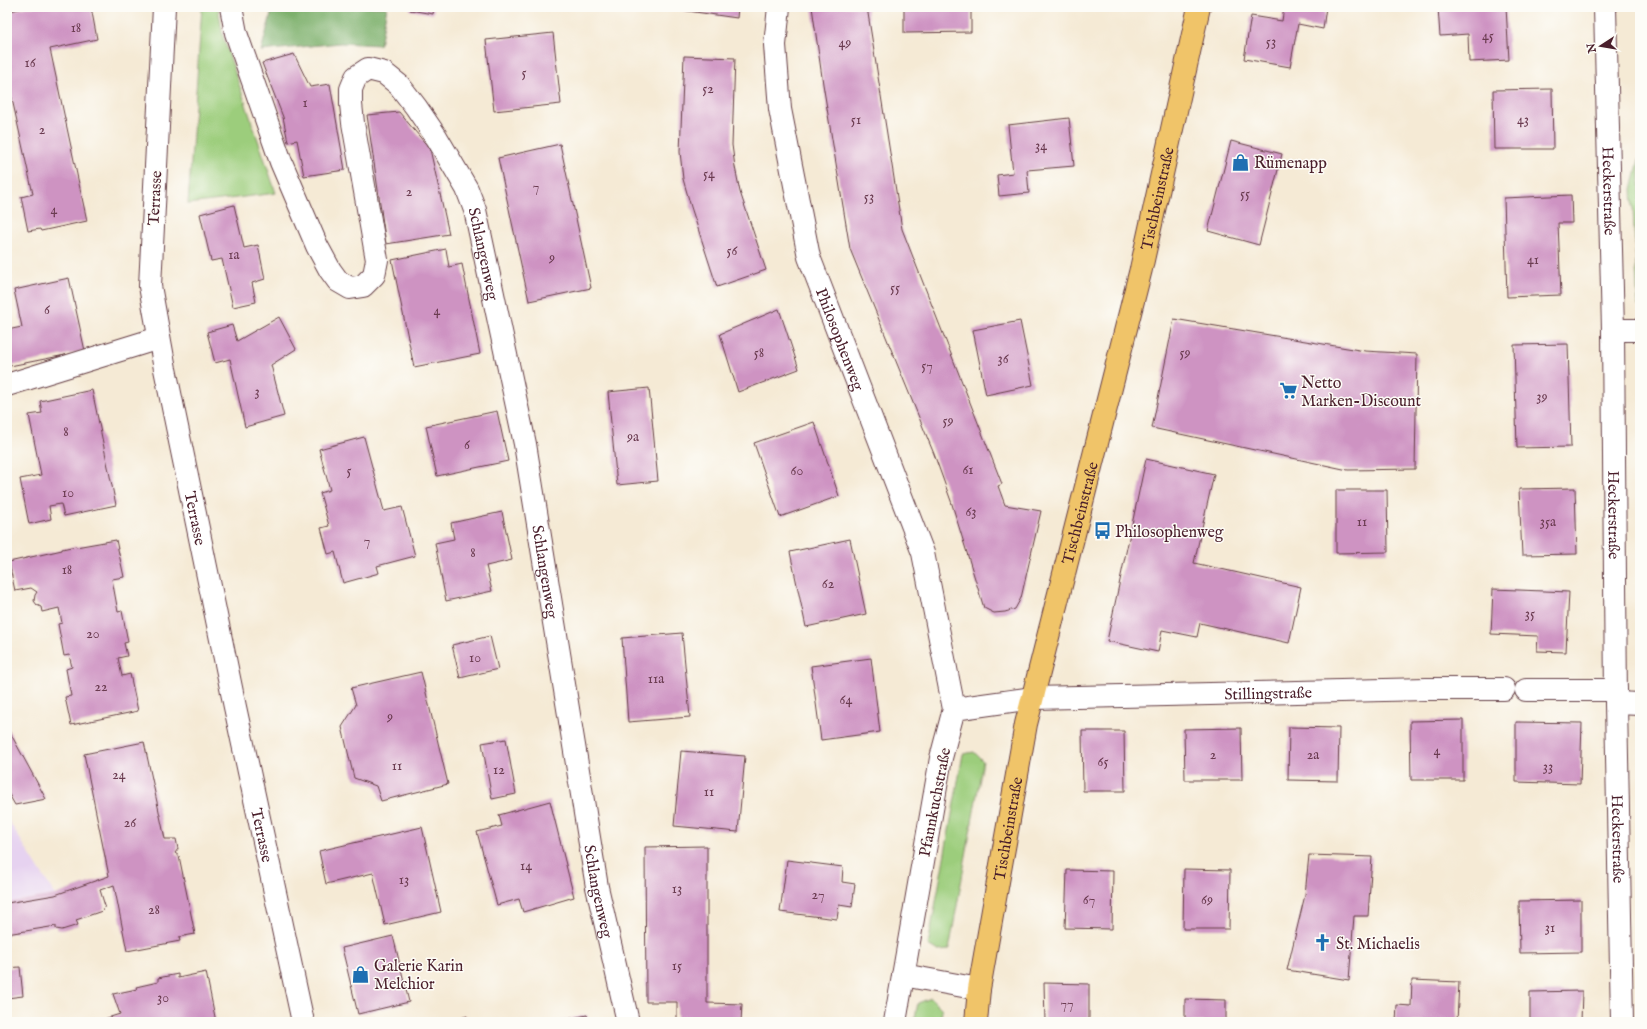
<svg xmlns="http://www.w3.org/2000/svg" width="1647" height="1029" font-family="'IM FELL English',serif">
<rect width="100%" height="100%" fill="#fdfcf7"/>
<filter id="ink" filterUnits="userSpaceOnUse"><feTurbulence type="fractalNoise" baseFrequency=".025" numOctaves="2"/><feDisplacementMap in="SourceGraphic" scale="8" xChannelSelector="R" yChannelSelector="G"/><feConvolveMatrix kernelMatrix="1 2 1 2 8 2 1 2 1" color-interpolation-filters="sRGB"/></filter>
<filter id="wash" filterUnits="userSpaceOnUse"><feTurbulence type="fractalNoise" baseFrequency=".012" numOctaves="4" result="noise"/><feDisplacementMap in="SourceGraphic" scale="16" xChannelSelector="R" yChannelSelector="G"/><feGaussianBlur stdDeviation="0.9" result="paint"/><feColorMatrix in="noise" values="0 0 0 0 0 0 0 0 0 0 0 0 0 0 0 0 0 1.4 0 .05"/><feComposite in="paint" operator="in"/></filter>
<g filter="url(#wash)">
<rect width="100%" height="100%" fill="#f5ead5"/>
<path fill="#e6d2f0" d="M7,818L55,895L7,903Z"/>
<path fill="#9ccd7c" stroke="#737654" d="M202,7H218L223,37L276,193L188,204Z
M1640,155V308L1638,306L1632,189Z
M974,752L983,761L949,950L938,951L928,945L963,754Z
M931,998L942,1009L941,1022H914L918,1003Z"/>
<path fill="#7db06c" stroke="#64684c" d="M273,7H387L380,45L340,43L261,51Z"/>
<g id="blocks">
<path fill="#ce93c2" d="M26,7H91L97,39L50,49L87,221L41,231L40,229L28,231L21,197L33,194L7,76V12Z
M410,7H434L433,14L410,10Z
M681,7H738L737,18L681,10Z
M812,7H867L902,229L1002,484L998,486L1005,505L1041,511L1021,598L1015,609L1005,612L994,613L984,608L951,501L934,454L850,249L823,84Z
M904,7H971V32L904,33Z
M1284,7H1326L1323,29L1298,24L1290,67L1244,59L1251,16L1282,21Z
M1438,7H1506L1509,60L1469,62L1468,34L1440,36Z
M553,33L561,104L494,111L486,40Z
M294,54L310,87L330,84L345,170L304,176L297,140L288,142L283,117L262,63Z
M684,56L735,58L732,145L735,167L740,192L766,270L717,287L691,207L683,179L680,152Z
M1552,89L1553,149H1494L1493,90Z
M399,112L430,149L449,234L386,244L367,115Z
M1069,118L1074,166L1027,170L1029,193L999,196L997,175L1013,173L1008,125Z
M1231,141L1282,154L1259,245L1208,231Z
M560,144L591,288L529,301L498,158Z
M1571,195L1572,223H1558L1561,295L1507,297L1504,198Z
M234,205L244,248L258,245L265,279L252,283L256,302L233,307L222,259L211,261L200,214Z
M446,249L449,267L462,264L480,354L414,367L392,260Z
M69,278L85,351L10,366L9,359H7V330L22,327L14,290Z
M779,309L799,369L738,392L720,334Z
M279,317L296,349L271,365L284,416L245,427L230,359L215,363L207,332L232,325L237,341Z
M1174,319L1365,351L1417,354L1415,469L1348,470L1152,428Z
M1020,321L1033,385L986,395L973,330Z
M1568,344L1571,447L1517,448L1514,345Z
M649,388L658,481L617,485L608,392Z
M92,390L116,505L64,516L61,504L49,506L51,519L29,524L20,479L41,475L29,415L42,413L40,401Z
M497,411L508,461L437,476L426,426Z
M814,422L839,496L780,517L754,443Z
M364,437L384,511L402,507L415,556L377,566L379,573L343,583L335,552L328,554L321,528L329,526L320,493L330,490L319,449Z
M1146,459L1214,474L1194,563L1301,587L1289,643L1200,623L1197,637L1162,630L1158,652L1107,641Z
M1575,488L1577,554L1522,555L1519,489Z
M1336,490H1387L1388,552L1336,553Z
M502,512L512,560L486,566L492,591L446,601L435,543L454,539L451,523Z
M850,539L866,614L806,627L790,552Z
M116,540L124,577L112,579L118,612L122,611L128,642L124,643L127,656L118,658L122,676L130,674L138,711L71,725L65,697L71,696L66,669L72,667L69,655L64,656L58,624L62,623L59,608L42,612L41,607L37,605L34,601L35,595L37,592L31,588L15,591L9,562L62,550V549L76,546V547Z
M1493,589L1569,592L1566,652L1537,651L1538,636L1491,634Z
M682,633L690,717L628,722L622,638Z
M490,636L498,669L460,678L452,645Z
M871,658L880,732L821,740L811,666Z
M421,672L448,784L381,801L376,786L354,778L342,727L356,705L351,688Z
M1463,720V780H1411L1410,721Z
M1516,722L1582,723L1580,784L1516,782Z
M7,727L46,799L15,805L7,791Z
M1289,727L1339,728L1338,781L1288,780Z
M1241,728L1242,780H1185L1184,729Z
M1082,731H1124L1125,791H1083Z
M506,739L516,794L492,799L482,743Z
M144,742L165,839H176L178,849L175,853L179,856L195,934L179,937L180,941L127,951L114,885L100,890L105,906L102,911L76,920L78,925L62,930L56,929V926L7,934V903L55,895L109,876L84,754Z
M681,751L745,756L738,832L674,826Z
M550,801L574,897L523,912L519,899L497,905L477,832L502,826L499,815Z
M422,827L441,912L385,925L373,873L326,884L319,851Z
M707,846V1003L742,1004L741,1022H677V1002H646L645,847Z
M1309,855L1372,857L1368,916H1354L1349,980L1287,970L1305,895Z
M787,860L843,867L842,882L855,884L852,907L839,905L837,919L780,912Z
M1184,869L1230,870L1229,929H1183Z
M1067,870L1113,871L1112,929L1065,928Z
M1581,900V952L1520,953L1519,901Z
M393,936L409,1002L358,1014L342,948Z
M20,967L23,996L7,998V968Z
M206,972L216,1022H105L104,1019L120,1014L113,994L137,989L136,987L158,982V978L178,974V978Z
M1412,980L1459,982L1457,1022H1396L1397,1005L1411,1006Z
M1044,983L1089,984V1022H1045Z
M1582,991L1581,1022H1530V992Z
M1185,999L1226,1000V1022H1185Z
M587,1015L589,1022H558V1021Z
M467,1016L469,1022H447Z"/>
</g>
</g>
<g filter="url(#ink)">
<use href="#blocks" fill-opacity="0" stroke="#643d44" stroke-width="1"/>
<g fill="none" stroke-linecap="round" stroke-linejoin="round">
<defs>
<g id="minor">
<path id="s1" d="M164,7L150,286L165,369L235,707L303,1022"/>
<path id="s2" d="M231,7L236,33L281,162L317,246L330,270L338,281L350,288L363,286L374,275L377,260L353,123L351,104V89L356,77L368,69L384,73L399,85L416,107L437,138L467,189L475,210L480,233L525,444L597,887L628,1022"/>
<path id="s3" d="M779,7L775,45L780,109L809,257L923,553L954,709L941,758L895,1022"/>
<path id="s4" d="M1605,7L1613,330L1616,703L1622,1022"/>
<path d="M1613,330H1640"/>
<path d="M7,385L159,338"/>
<path d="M1526,690H1616"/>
<path d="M1616,703L1640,704"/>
<path id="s5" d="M954,709L1033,698L1427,689H1504"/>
<path d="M903,975L979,989"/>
</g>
<g id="major">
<path id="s6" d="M976,1022L979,989L985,955L1026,724L1141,269L1199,7"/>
</g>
</defs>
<use href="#minor" stroke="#643d44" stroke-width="24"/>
<use href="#major" stroke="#643d44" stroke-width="24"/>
<use href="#minor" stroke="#fff" stroke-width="22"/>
<use href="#major" stroke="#f0c469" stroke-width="22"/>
</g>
</g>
<defs>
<symbol id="shop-bare" viewBox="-9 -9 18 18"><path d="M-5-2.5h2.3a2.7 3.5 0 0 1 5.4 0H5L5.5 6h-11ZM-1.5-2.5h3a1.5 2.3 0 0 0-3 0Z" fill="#1f6fb2" stroke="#fdfcf7" stroke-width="2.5" paint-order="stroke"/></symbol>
<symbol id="supermarket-bare" viewBox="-9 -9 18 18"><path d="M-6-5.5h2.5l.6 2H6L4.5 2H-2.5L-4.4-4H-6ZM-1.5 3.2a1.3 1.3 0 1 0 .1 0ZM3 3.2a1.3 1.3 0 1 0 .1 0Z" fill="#1f6fb2" stroke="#fdfcf7" stroke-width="2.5" paint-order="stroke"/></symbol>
<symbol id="bus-bare" viewBox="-9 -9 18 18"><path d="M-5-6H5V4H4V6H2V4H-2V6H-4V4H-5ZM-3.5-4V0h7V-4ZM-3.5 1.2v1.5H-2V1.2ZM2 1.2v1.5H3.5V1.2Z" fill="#1f6fb2" stroke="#fdfcf7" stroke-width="2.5" paint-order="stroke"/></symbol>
<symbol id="church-bare" viewBox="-9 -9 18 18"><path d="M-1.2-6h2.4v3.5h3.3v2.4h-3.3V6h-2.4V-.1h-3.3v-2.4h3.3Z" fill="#1f6fb2" stroke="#fdfcf7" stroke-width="2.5" paint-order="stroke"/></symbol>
</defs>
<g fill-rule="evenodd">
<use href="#shop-bare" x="1228" y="150" width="25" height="25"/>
<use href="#supermarket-bare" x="1276" y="378" width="25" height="25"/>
<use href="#bus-bare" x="1090" y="518" width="25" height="25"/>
<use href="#church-bare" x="1310" y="930" width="25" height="25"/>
<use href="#shop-bare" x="348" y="962" width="25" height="25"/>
</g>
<g text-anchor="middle" stroke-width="3" stroke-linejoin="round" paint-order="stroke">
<g font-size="14" fill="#6b3c51">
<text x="76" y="32">18</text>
<text x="1488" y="40">45</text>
<text x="1271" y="46">53</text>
<text x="845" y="47">49</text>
<text x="30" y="67">16</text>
<text x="524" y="77">5</text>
<text x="708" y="93">52</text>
<text x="305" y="107">1</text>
<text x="856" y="124">51</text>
<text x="1523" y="124">43</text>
<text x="42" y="134">2</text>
<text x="1041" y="150">34</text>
<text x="709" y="178">54</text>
<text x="536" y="191">7</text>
<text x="409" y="196">2</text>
<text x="1245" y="198">55</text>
<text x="869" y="201">53</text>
<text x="54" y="214">4</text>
<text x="732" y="255">56</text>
<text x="234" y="259">1a</text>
<text x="552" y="262">9</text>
<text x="1533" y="264">41</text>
<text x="895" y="292">55</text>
<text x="47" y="314">6</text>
<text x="437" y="315">4</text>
<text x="759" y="357">58</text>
<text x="1185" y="357">59</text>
<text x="1003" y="363">36</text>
<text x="927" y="370">57</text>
<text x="257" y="396">3</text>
<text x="1542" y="401">39</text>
<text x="948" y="425">59</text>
<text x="66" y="436">8</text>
<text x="633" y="441">9a</text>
<text x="467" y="449">6</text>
<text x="968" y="474">61</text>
<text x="349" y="475">5</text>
<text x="797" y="475">60</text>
<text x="68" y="497">10</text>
<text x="971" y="516">63</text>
<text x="1362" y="526">11</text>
<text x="1548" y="526">35a</text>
<text x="367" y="545">7</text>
<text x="473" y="557">8</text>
<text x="67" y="574">18</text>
<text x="828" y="588">62</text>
<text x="1530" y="618">35</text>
<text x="93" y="638">20</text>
<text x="475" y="662">10</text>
<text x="656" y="683">11a</text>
<text x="101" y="691">22</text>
<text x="846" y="704">64</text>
<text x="390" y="721">9</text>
<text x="1437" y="755">4</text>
<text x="1213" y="759">2</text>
<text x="1313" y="759">2a</text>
<text x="1103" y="766">65</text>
<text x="397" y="770">11</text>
<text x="1548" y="771">33</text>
<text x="499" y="774">12</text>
<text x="119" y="779">24</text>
<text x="709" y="796">11</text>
<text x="130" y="827">26</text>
<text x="526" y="870">14</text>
<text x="404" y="884">13</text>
<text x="677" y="893">13</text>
<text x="818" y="899">27</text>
<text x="1089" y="904">67</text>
<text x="1207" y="904">69</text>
<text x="154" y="914">28</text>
<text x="1550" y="932">31</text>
<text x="677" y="970">15</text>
<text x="163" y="1002">30</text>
<text x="1067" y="1008">77</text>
</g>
<g font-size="16" fill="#4a1f2b" stroke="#fdfcf7" text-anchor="start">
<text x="1254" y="168">Rümenapp</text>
<text x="1301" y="388">Netto<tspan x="1301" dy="18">Marken-Discount</tspan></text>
<text x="1115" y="537">Philosophenweg</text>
<text x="1336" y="949">St. Michaelis</text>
<text x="374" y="971">Galerie Karin<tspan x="374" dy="18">Melchior</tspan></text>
</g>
<g font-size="16" fill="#4a1f2b" stroke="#fdfcf7">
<text dy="6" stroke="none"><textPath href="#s4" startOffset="184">Heckerstraße</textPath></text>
<text transform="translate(154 198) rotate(-87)" y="6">Terrasse</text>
<text dy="6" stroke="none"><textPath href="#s6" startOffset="844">Tischbeinstraße</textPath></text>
<text dy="6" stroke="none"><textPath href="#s2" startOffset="781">Schlangenweg</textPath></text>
<text dy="6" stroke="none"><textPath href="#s3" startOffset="341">Philosophenweg</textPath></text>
<text dy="6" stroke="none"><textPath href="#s6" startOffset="520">Tischbeinstraße</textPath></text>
<text dy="6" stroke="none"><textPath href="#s4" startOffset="508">Heckerstraße</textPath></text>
<text dy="6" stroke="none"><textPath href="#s1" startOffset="516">Terrasse</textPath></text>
<text dy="6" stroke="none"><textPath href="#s2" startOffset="1105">Schlangenweg</textPath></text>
<text dy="6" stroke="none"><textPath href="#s5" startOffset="315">Stillingstraße</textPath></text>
<text transform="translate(934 802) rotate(-79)" y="6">Pfannkuchstraße</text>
<text dy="6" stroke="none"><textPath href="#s6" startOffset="196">Tischbeinstraße</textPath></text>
<text dy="6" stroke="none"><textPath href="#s1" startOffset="840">Terrasse</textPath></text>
<text dy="6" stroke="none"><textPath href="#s4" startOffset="832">Heckerstraße</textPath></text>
<text dy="6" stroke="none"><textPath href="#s2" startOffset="1429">Schlangenweg</textPath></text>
</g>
</g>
<rect width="1647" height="1029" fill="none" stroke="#fdfcf7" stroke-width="24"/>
<g transform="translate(1601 46) rotate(258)" stroke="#fdfcf7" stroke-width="3" paint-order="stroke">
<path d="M0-3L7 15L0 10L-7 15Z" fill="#4a1f2b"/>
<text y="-6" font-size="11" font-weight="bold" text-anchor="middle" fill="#4a1f2b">N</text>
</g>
</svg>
